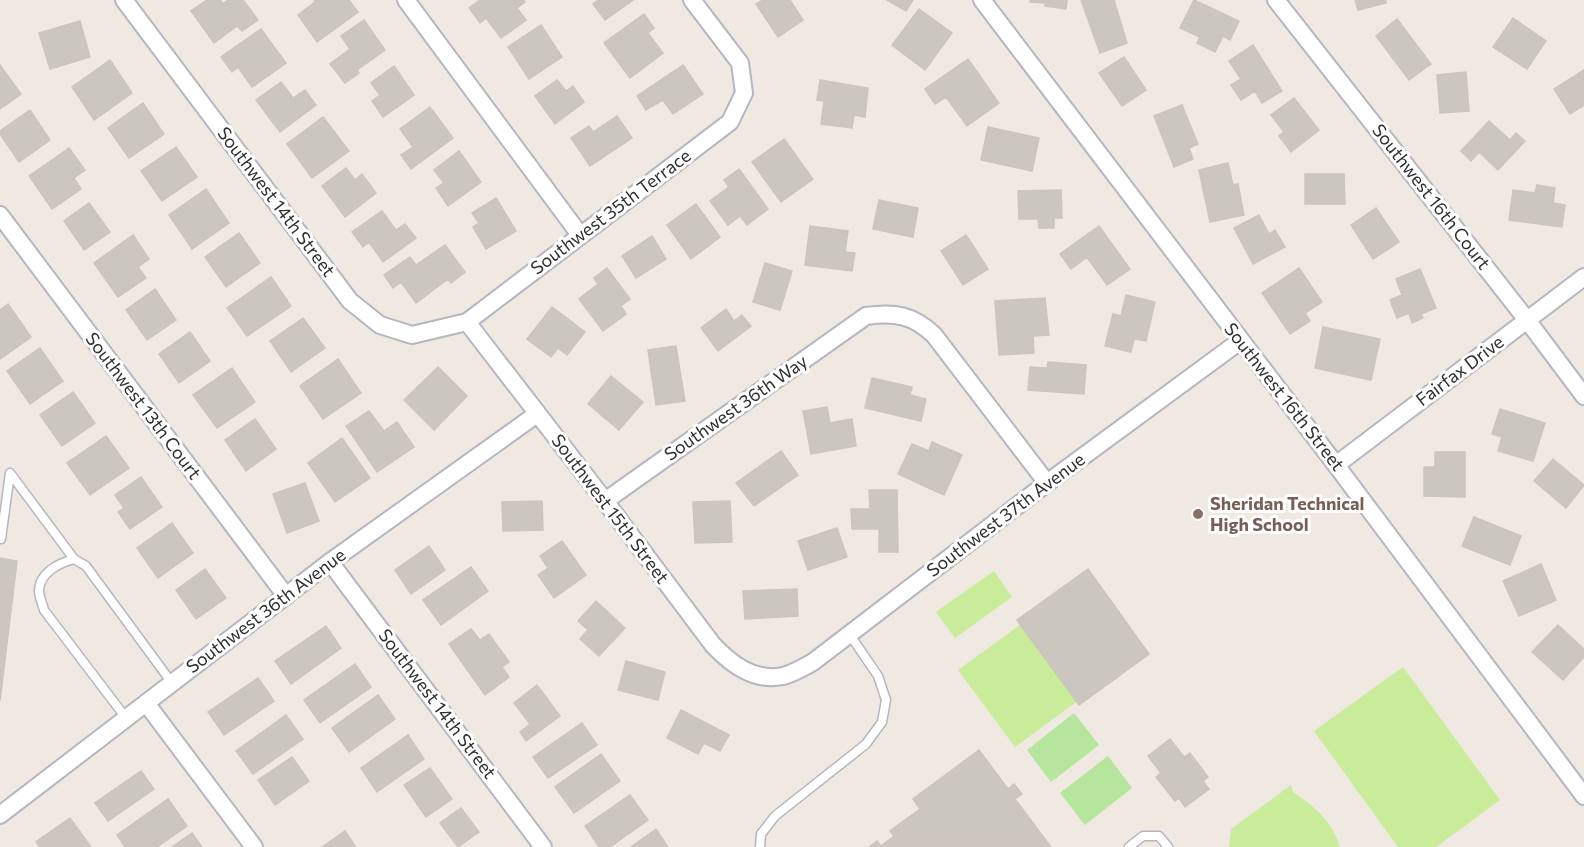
<svg xmlns="http://www.w3.org/2000/svg" width="1584" height="847" font-family="Commissioner,sans-serif">
<rect width="100%" height="100%" fill="#efe9e1"/>
<path fill="#b6e59e" d="M1074,713L1099,745L1051,782L1027,750Z
M1108,756L1132,788L1085,825L1060,793Z"/>
<path fill="#c9ec9a" d="M994,571L1012,597L955,638L936,612Z
M1023,623L1079,700L1015,747L958,670Z
M1403,667L1500,800L1436,847H1398L1314,731Z
M1291,785L1293,792C1314,806 1333,822 1340,847H1229L1231,829Z"/>
<path fill="#cbc7bf" stroke="#cbc5ba" stroke-width="1.5" d="M207,0H220L223,4L228,0H243L258,20L242,31L237,26L214,43L191,11Z
M314,0H349L358,12L317,42L298,15L315,2Z
M480,0H524L525,2L517,8L526,20L501,38L486,18L480,23L469,8Z
M598,0H633L605,20L593,4Z
M763,0H790L803,20L778,37L756,4Z
M887,0H913L906,11Z
M1031,0H1067L1066,9L1045,6V3L1030,2Z
M1081,0H1114L1127,43L1100,53Z
M1194,0L1239,21L1230,40L1223,36L1215,52L1197,43L1200,37L1180,28Z
M1355,0H1386V3L1358,10Z
M919,9L952,33L925,70L892,45Z
M644,14L654,28L648,33L663,53L630,78L604,43Z
M1513,18L1546,41L1527,69L1493,47Z
M1397,19L1431,64L1409,80L1376,36Z
M364,20L385,50L357,70L359,73L345,83L330,64L350,49L341,36Z
M80,21L90,57L50,69L39,33Z
M541,25L562,57L529,79L508,47Z
M261,29L286,63L252,87L238,67L232,72L221,57Z
M1253,45L1282,91L1262,103L1255,91L1241,100L1231,85L1241,79L1229,61Z
M1124,57L1146,90L1122,106L1099,73Z
M968,59L999,103L967,126L946,97L935,104L925,89Z
M110,60L132,93L94,120L72,87Z
M0,65L21,94L0,109Z
M683,65L703,94L673,114L663,100L646,110L637,96Z
M394,66L414,95L383,117L372,101L380,95L371,83Z
M1584,70V105L1570,114L1554,89Z
M1466,72L1469,111L1440,113L1437,75Z
M557,80L566,91L573,86L584,102L555,124L535,96Z
M820,80L868,88L865,117L854,115L852,128L821,124L824,101L817,100Z
M281,82L293,98L305,90L316,105L280,132L256,100Z
M1294,98L1319,130L1291,152L1279,136L1284,132L1271,115Z
M143,103L164,134L129,158L108,128Z
M1182,105L1198,144L1189,148L1193,159L1174,167L1154,116Z
M430,107L453,138L411,169L401,155L413,147L400,129Z
M30,110L50,140L19,162L0,134V131Z
M617,116L632,138L590,166L571,138L589,126L593,132Z
M323,117L349,151L312,178L287,144Z
M1489,121L1510,140L1516,133L1525,141L1498,170L1479,152L1471,161L1461,151Z
M988,127L1039,138L1032,171L981,160Z
M784,139L813,179L781,202L752,162Z
M176,147L197,177L162,201L141,171Z
M69,148L85,170L74,178L81,189L52,209L29,176Z
M459,151L481,182L448,206L436,188L444,183L434,170Z
M1228,163L1233,185L1238,184L1244,215L1210,222L1199,170Z
M346,168L355,180L362,174L376,193L345,217L322,186Z
M739,169L768,209L747,225L740,216L728,225L710,201L729,187L724,180Z
M1305,174H1344L1345,204H1305Z
M1537,185L1555,188L1553,203L1565,205L1562,227L1509,220L1513,190L1535,193Z
M206,189L229,223L192,249L169,215Z
M1061,190L1062,218H1054V228H1039L1038,219H1019L1018,191Z
M496,198L516,231L486,249L473,227L479,223L472,213Z
M879,200L918,208L913,237L873,229Z
M89,203L110,232L84,250L64,221Z
M696,204L720,237L691,259L667,225Z
M1376,208L1399,242L1373,259L1351,225Z
M382,211L396,230L405,224L416,238L383,262L369,242L363,247L352,232Z
M1259,215L1269,234L1275,230L1285,247L1253,264L1234,228Z
M810,226L848,231L845,252L855,253L852,271L805,265Z
M1099,226L1130,269L1107,285L1087,257L1071,269L1060,254Z
M239,233L260,263L226,287L205,257Z
M133,235L149,259L138,267L146,278L118,297L94,263Z
M966,235L988,269L963,285L941,251Z
M652,236L666,259L636,278L622,256Z
M445,245L465,272L451,283L448,279L416,303L401,282L393,288L384,275L410,257L416,265Z
M765,263L792,271L780,310L753,302Z
M607,268L630,299L621,306L626,314L603,331L579,299L598,284L594,278Z
M1299,268L1322,302L1305,313L1310,321L1290,334L1262,293Z
M1420,269L1436,308L1421,314L1423,318L1412,323L1409,313L1397,318L1390,300L1402,295L1396,279Z
M271,277L291,306L247,336L227,308Z
M155,289L176,320L147,340L126,310Z
M1126,295L1155,302L1146,341L1134,339L1131,352L1105,346L1113,314L1121,316Z
M1045,298L1049,335L1033,336L1034,353L999,355L995,301Z
M8,304L31,337L0,359V310Z
M552,307L585,332L567,355L558,348L551,357L527,339Z
M726,309L734,321L742,315L751,326L718,351L701,328Z
M303,318L325,348L291,372L270,341Z
M1323,327L1380,339L1371,380L1315,368Z
M190,332L210,361L179,383L159,354Z
M676,346L685,401L656,405L648,350Z
M40,348L63,381L30,404L7,371Z
M338,359L361,393L323,419L300,386Z
M1048,362L1086,365L1084,394L1028,390L1030,367L1047,368Z
M438,367L467,396L434,430L404,400Z
M232,368L255,402L217,428L193,395Z
M611,376L643,402L619,430L588,404Z
M872,378L912,387L910,395L926,399L921,421L865,408Z
M73,392L95,423L62,446L40,415Z
M827,407L830,423L852,419L856,446L811,454L803,411Z
M1500,409L1545,423L1533,461L1498,451L1502,437L1492,434Z
M369,411L384,431L397,422L414,447L377,472L346,426Z
M255,419L276,449L246,471L225,440Z
M106,436L129,468L90,495L67,463Z
M342,438L370,478L335,502L308,463Z
M932,442L962,455L944,495L898,474L912,444L929,451Z
M781,451L798,475L754,506L736,483Z
M1435,452H1465V497L1424,496V467H1435Z
M1553,459L1584,485L1566,508L1534,481Z
M141,477L162,507L130,529L118,512L124,508L115,495Z
M305,483L319,521L287,533L273,494Z
M869,490H897L898,552H879V529H852L851,509H870Z
M542,501L543,530L503,531L502,502Z
M730,501L732,542L695,543L693,502Z
M1474,517L1521,536L1510,565L1462,546Z
M172,523L193,553L158,578L137,548Z
M837,528L847,557L808,570L798,541Z
M562,541L586,575L554,598L538,575L548,568L540,556Z
M429,546L445,570L411,594L395,570Z
M0,558L17,561L0,701Z
M1541,564L1556,600L1519,616L1503,581Z
M471,567L488,591L441,625L423,600Z
M205,569L226,598L196,619L176,590Z
M1088,569L1149,654L1079,705L1017,620Z
M797,589L798,616L745,619L743,591Z
M596,601L625,628L599,656L580,639L588,630L578,621Z
M1558,625L1584,649V657L1563,680L1532,652Z
M326,626L341,648L291,684L275,661Z
M471,629L480,640L489,634L509,662L502,667L509,677L485,695L449,644Z
M626,661L665,672L658,700L618,690Z
M355,664L371,687L320,723L304,700Z
M258,678L274,701L224,735L208,712Z
M537,685L560,716L526,741L520,732L530,724L514,703Z
M378,695L395,719L349,752L332,728Z
M681,710L729,735L720,751L704,743L698,754L667,738Z
M286,715L303,739L253,774L236,751Z
M582,723L597,745L548,778L533,757Z
M408,735L424,759L377,792L361,768Z
M1170,739L1184,757L1190,753L1208,777L1203,781L1209,789L1185,807L1179,798L1175,801L1156,777L1161,773L1148,756Z
M979,750L1008,789L1014,784L1022,794L1015,799L1051,847H869L877,841L881,846L894,836L890,831L920,809L913,799Z
M601,754L620,781L574,813L555,787Z
M292,757L309,781L275,805L258,780Z
M430,768L452,799L426,817L404,785Z
M141,771L154,789L108,821L95,803Z
M630,795L648,820L610,847H599L585,826Z
M168,799L187,826L157,847H125L117,835Z
M461,808L479,832L458,847L440,823Z
M70,818L91,847H40L36,842Z
M656,829L668,847H631Z
M345,831L355,846L322,847Z
M192,833L202,847H172Z"/>
<g fill="none" stroke-linecap="round" stroke-linejoin="round">
<defs>
<path id="lane" d="M1,539L10,473L74,559
M126,718L44,610C43,605 39,597 39,591C39,573 59,563 74,559L86,566L172,683
M760,847L761,834L775,816L866,744L882,722L886,700L878,676L850,635
M1129,847L1143,836H1159L1168,847"/>
<path id="street" d="M124,0L350,301L380,325L412,335L467,322L730,122L744,93L740,63L692,0
M406,0L580,235
M982,0L1336,465L1584,796
M1276,0L1527,320L1584,396
M0,215L286,596
M467,322L605,501L713,645C731,664 754,682 783,676C794,673 804,667 813,662L1047,483L1240,341
M1336,465L1584,277
M605,501L866,316C895,312 913,315 934,335L1047,483
M330,562L543,847
M146,703L254,847
M0,815L330,562L537,414"/>
</defs>
<use href="#lane" stroke="#b4b7c1" stroke-width="11"/>
<use href="#street" stroke="#b4b7c1" stroke-width="20"/>
<use href="#lane" stroke="#fff" stroke-width="8"/>
<use href="#street" stroke="#fff" stroke-width="16"/>
</g>
<circle fill="#8d6e63" stroke="#fff" stroke-width="2" cx="1198" cy="514" r="6"/>
<g text-anchor="middle" stroke-width="6" stroke-linejoin="round" paint-order="stroke">
<g font-size="18" fill="#2e2e2e" stroke="#fff">
<text transform="translate(1431 197) rotate(52)" y="6">Southwest 16th Court</text>
<text transform="translate(276 202) rotate(53)" y="6">Southwest 14th Street</text>
<text transform="translate(611 212) rotate(-37)" y="6">Southwest 35th Terrace</text>
<text transform="translate(1460 371) rotate(-37)" y="6">Fairfax Drive</text>
<text transform="translate(1284 397) rotate(52)" y="6">Southwest 16th Street</text>
<text transform="translate(143 406) rotate(53)" y="6">Southwest 13th Court</text>
<text transform="translate(736 408) rotate(-35)" y="6">Southwest 36th Way</text>
<text transform="translate(610 509) rotate(53)" y="6">Southwest 15th Street</text>
<text transform="translate(1006 515) rotate(-37)" y="6">Southwest 37th Avenue</text>
<text transform="translate(266 611) rotate(-37)" y="6">Southwest 36th Avenue</text>
<text transform="translate(437 704) rotate(53)" y="6">Southwest 14th Street</text>
</g>
<g font-size="18" font-weight="bold" fill="#785e54" stroke="#fff" text-anchor="start">
<text x="1210" y="510">Sheridan Technical<tspan x="1210" dy="21">High School</tspan></text>
</g>
</g>
</svg>
